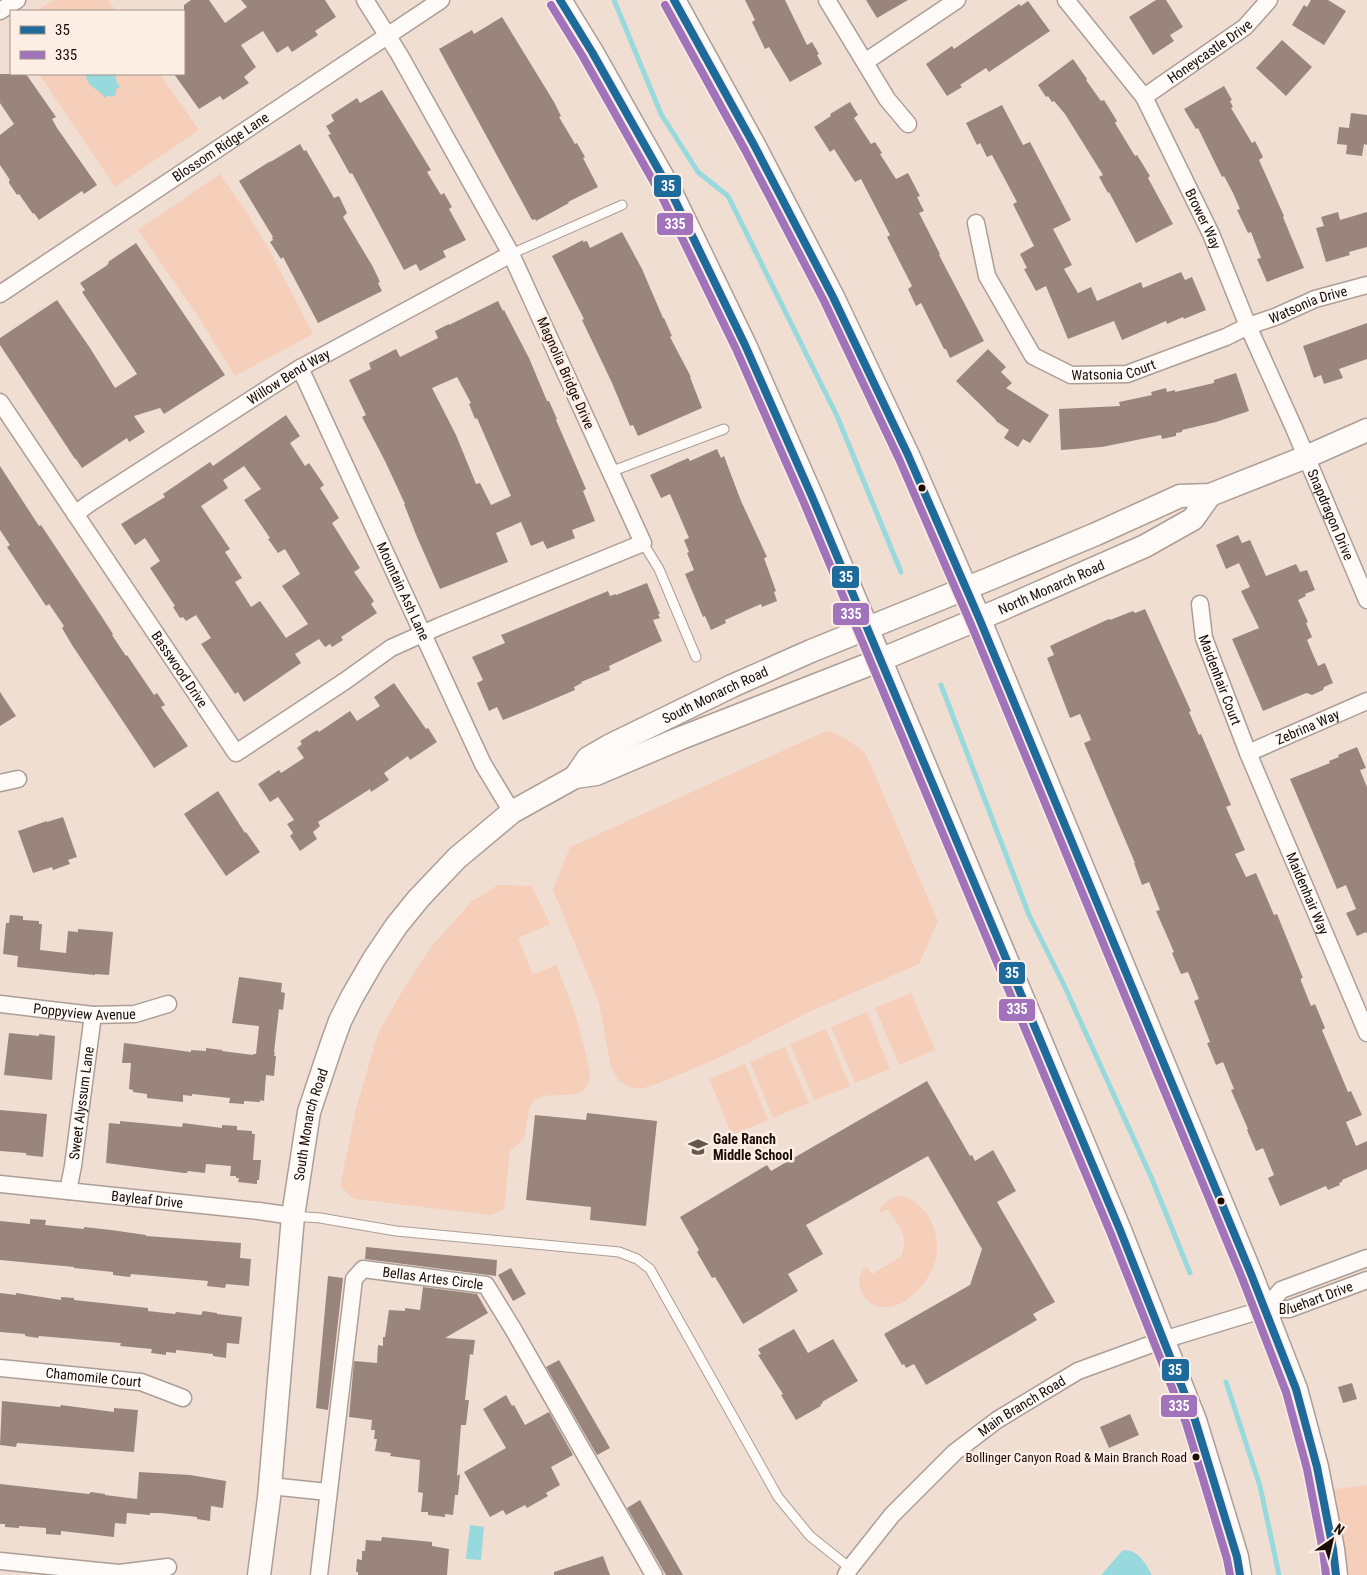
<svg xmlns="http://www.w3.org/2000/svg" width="1367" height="1575" font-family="'Roboto Condensed',sans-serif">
<rect width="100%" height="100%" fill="#f1ded3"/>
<path fill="#f5cfb9" d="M53,0H108L116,11H36Z
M39,74H160L199,130L115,187Z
M220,174L247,213L271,253L313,334L235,376L195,312L138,230Z
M826,731C842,735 855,744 866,754L938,921L919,964L809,1012L723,1056L662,1082L644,1088H635L627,1086L618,1080L611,1067L599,1003L553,890L570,847Z
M498,885L532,886L550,924L518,938L533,974L557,965L577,1020L590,1071C591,1113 544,1082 531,1105C528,1111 526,1132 524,1139L510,1151L504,1209L491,1215L354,1199L340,1186L356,1109L378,1033L404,988L431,947L472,901Z
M911,993L935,1050L899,1065L875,1008Z
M867,1012L890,1069L855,1083L831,1027Z
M826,1029L850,1086L814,1100L790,1044Z
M785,1047L809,1103L773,1118L750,1062Z
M745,1064L768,1120L732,1135L709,1079Z
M900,1196C917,1199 931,1214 935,1232C936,1238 938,1244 937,1251C936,1270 921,1291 905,1301C888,1312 865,1309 860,1287C858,1279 860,1272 866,1267L872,1274L901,1256C910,1236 898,1226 888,1209L880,1213L879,1211C885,1201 889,1198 900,1196Z
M1367,1485V1575H1336L1322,1491Z"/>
<path fill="#98d9de" d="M85,74H115L117,83L120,87L116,89V95L111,97L109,95L105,98C98,87 89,90 85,74Z
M470,1525L484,1527L481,1560L466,1559Z
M1123,1550C1139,1550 1145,1562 1152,1575H1101Z"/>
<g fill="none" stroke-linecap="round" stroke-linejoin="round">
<path stroke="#98d9de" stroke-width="5" d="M614,0L661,114L698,172L728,196L837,416L901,572
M941,685L1029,915L1064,985L1152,1179L1190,1273
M1226,1382L1260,1486L1279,1575"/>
</g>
<path fill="#9a857d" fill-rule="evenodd" d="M191,0H209L225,23L247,7L241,0H325L336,17L315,31L318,35L292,52L288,46L277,53L263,31L241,45L256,67L244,77L249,83L223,100L220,96L199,109L174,74H184V5Z
M745,0H785L807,45L812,42L819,54L817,55L822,64L790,82L769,47L765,49L752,22L755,20Z
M866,0H908L877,18Z
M1156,0H1166L1183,27L1170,35L1174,41L1153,55L1129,17Z
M1311,0H1328L1346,11L1324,45L1292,25L1304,5L1307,7Z
M1028,1L1050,31L989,72L986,68L960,85L962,87L947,96L926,64L952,46L954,49L1019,4L1021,6Z
M502,17L554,102L561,116L559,117L575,144L577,143L585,157L583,158L598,187L568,202L569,203L536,221L535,219L532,220L439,49L472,30L474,34Z
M1282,40L1312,67L1286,96L1256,68Z
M1073,59L1087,79L1086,80L1101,101L1104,100L1117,121L1115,123L1135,156L1137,155L1150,176L1148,178L1173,224L1136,243L1109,192L1108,193L1099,177L1103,175L1065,114L1054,101L1052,102L1048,96L1046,97L1038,85Z
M0,74H26L56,117L52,119L57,128L97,185L84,194L82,191L39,220L34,213L33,214L19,194L17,195L9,183V181L10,180L0,165V135L14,124L0,103Z
M1224,86L1232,100L1230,101L1233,107L1231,108L1252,143L1255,141L1263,157L1259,160L1284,216L1283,217L1304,268L1267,282L1257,259L1261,258L1251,232L1248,233L1237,210L1240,209L1233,193L1224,176L1222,177L1198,128L1196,129L1184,109Z
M382,90L431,170L427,172L441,195L444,193L452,207L449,209L466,240L443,251L446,257L420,271L416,264L404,270L352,173L350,174L328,135L331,134L326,126L334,121L331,115L357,98L360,103Z
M850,102L858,115L854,118L871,144L875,142L882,153L880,154L896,179L908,173L920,196L917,197L924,211L919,213L940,254L939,255L984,341L950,358L946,349H944L921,303L916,306L908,289L912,286L887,237L890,235L861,179L855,182L834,149L830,152L814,127L831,116L830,114Z
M1002,105L1023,145L1030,142L1071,220L1053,229L1072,265L1064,269L1078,293L1091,287L1097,301L1141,282L1143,288L1181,272L1185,280L1192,277L1206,310L1184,319L1183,317L1167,324L1166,321L1122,340L1114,321L1068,339L1046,286L1036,291L1024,269L1027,268L1020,254L1034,246L1013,204L1017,202L992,155L987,157L980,143L977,145L966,123Z
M1351,113L1367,115V145L1364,144L1362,156L1346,154L1347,145L1337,144L1339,127L1349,128Z
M300,144L304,151L306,150L334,198L339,196L347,213L343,217L373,267L380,282L378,283L382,291L318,323L283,257L281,259L270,242L273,240L272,238L273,237L239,181L269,162L272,161Z
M1338,212L1340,220L1367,212V247L1349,252L1350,255L1326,262L1316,228L1324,226L1321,217Z
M622,232L642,269L663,318H664L672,336L670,337L691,377H690L702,408L638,436L633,425L630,426L612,383L582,320L584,319L552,256L583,240V242L587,241L590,248Z
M136,243L225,375L164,414L160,408L134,416L145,432L129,442L127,438L82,468L76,459H75L0,345V338L57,300L90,348L115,388L137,374L82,292L85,290L80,283L106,266L109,263L108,262Z
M498,301L503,311L504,310L529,358L547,401H549L557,419L556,420L586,489L583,491L595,521L572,530L575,538L547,549L543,541L531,546L521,522L496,533L508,562L440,589L417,537L404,504H405L385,461L362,417L366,415L349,380L371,369L369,363L396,349L400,357L438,338L435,331L449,324V325ZM457,377L471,403L469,404L475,419L477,418L511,496L491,505L480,483L476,484L456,435L432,388Z
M1367,323V359L1339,369L1343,378L1324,384L1321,375L1314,378L1303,346Z
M988,349L1006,367L1001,372L1012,383L1006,388L1049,415L1030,443L1023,439L1018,447L1004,438L1009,430L996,421V420L956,381Z
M1236,373L1249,411L1216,422L1182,430V432L1176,433V436L1162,439L1161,435L1102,447L1061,450L1059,409L1120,406L1119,402L1152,395L1151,392L1166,388L1167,392L1175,390V392L1214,383V380Z
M286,415L300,436L290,443L305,466L309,463L324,485L320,488L339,518L332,523L360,568L354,572L374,601L371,604L377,613L341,637L343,640L332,647L330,644L325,647L319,639L295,654L301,663L244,702L238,692L235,694L201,644L211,638L196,615L186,621L183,617L180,618L173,607L175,606L150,568L160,561L145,538L135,545L121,524L165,497L163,494L210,462L213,466ZM244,466L261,489L244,500L270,538L268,539L278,553L285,549L300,574L282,586L308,624L286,638L260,601L251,607L235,582L242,578L225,552L230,549L201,506L228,488L223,480Z
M717,449L721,458L724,456L741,501L767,557L764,558L776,591L774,592L777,601L762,607L761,604L725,620L726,623L711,630L705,616L703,617L685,574L694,570L687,553L689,552L684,540L689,538L670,494L661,498L650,475L688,458L690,461Z
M0,466L39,526L41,525L102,617L113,634L112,635L126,656L127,655L154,695L157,693L165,705L161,707L188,746L154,768L72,645L62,628L64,626L49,604L46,606L7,547L10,545L0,530Z
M1238,535L1242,543L1250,540L1266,576L1296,564L1300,572L1307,570L1315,590L1305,594L1306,596L1298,600L1308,622L1306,623L1312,637L1307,640L1318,666L1325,663L1333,683L1324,687L1323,690L1312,695L1307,693L1304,694L1263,711L1232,639L1259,628L1241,591L1250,587L1239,563L1226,569L1216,545Z
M647,583L660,614H658L660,618L653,620L662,641L609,666L610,670L581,682L582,683L574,687L575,690L533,708L503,720L497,707L489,711L477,683L483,680L472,657L505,643L501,635L516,629L608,591L610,596L616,594V595Z
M1145,609L1191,711L1189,712L1199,735L1201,734L1231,805L1226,807L1245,850L1235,854L1246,877L1256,873L1274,915L1277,914L1303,978H1301V981L1311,1006L1315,1004L1325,1028L1322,1030L1348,1092L1351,1091L1362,1115L1346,1122L1356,1146L1367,1141V1169L1342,1180V1182L1339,1183L1340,1185L1328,1190L1326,1186L1280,1206L1268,1178L1274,1175L1263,1148L1256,1151L1247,1130L1248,1129L1231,1090L1234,1089L1223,1062L1216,1065L1207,1043L1210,1042L1194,1001L1199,999L1188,972L1181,974L1172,953L1174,952L1156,911L1160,910L1149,882L1142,885L1134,863H1135L1084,743L1091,740L1080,714L1070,718L1047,658L1054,655L1050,646L1056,643L1109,619L1110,620L1133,611L1135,613Z
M394,683L426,729L428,728L437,742L410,760L408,756L384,773L389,780L371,792L370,789L318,822L320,826L313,832L317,839L300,851L290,836L293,833L287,824L294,820L278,797L270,802L258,784L279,770L281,773L304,758L297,748L302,744L300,741L317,730L319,732L350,711L357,721L380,706L374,697Z
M0,692L16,716L0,726Z
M1357,747L1366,768L1360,770L1367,787V934L1366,932L1357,936L1346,913L1356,909L1346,885L1337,889L1290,779L1330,763L1329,761L1339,757L1338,755Z
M218,791L245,833L246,832L260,852L226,876L184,814Z
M63,817L77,857L68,860L70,864L53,870L52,867L33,873L18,831L47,821V822Z
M10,915L23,916V920L39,921V924H42L40,950L66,953L68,931L78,932V929L113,932L109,975L95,974V975L17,967L18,956L3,954L6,923H9Z
M239,977L282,983L281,992L285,993L283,1010L279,1009L274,1052H275L274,1056H276L274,1076L266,1075L264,1101L260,1100V1102L244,1101V1104L229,1103L230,1098L192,1094V1096L183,1095V1102L147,1098V1094L133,1092V1090L129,1089L131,1063H122L124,1043L191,1052V1050L206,1051V1048L222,1050V1051L253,1055V1054H256L259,1026L232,1023Z
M9,1033L39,1036V1034L55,1036L52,1080L4,1075Z
M927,1081L970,1156L972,1155L975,1161L993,1150L1016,1191L997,1202L1055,1302L1033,1314L1037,1320L926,1385L914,1364L906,1368L904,1364L902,1365L884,1334L970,1285L982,1249L928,1156L806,1225L823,1254L788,1274L798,1291L743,1324L715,1277L712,1278L697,1252L699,1250L680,1217L767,1165L771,1171Z
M0,1110L47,1114L43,1157L26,1155V1153L0,1151Z
M587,1113L657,1121L646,1226L590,1220L591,1207L526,1200L535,1115L586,1120Z
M120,1121L182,1127L183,1123L222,1128V1125L237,1126V1130L252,1131V1134H255L253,1160H261L259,1180H257V1184L238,1182L239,1178H236V1176H230L231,1166L206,1164L205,1173L188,1171L187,1173H184L106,1163L109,1123L120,1124Z
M30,1219L46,1220L45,1225L84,1229V1227L111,1230L146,1235V1236L241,1243L240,1258L251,1259L249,1286L226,1284L225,1288L207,1286L208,1281L131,1274L130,1277L113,1275V1272L74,1268V1267L0,1260V1221L30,1224Z
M366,1247L497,1260L496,1276L365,1259Z
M511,1268L526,1294L513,1301L498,1275Z
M328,1276L343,1278L328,1410L316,1408Z
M423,1287L477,1294L488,1313L445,1338L475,1340L473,1355L470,1354L465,1400H469L466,1425H461L457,1476L460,1474L458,1495H455L453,1515L445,1514V1517L428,1515V1512H421L423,1493L418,1492L420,1460L390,1456L391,1453L375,1451L377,1439H374L375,1430H371L372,1420L349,1417L354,1361L377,1363L378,1345L383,1346V1337H385L389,1310L405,1311V1308L420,1310Z
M0,1293L16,1295V1293L61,1300V1297L74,1298V1300L148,1308V1311L175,1314L176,1312L201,1315L203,1311L217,1313V1314L242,1317L239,1344L227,1343L226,1358L213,1356V1354L176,1350V1353L166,1352V1355L151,1353L152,1349L120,1346L121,1343L39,1336L38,1338L25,1336V1334L0,1332Z
M794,1329L808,1353L833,1339L858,1381L822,1402L823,1403L820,1405L821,1406L796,1420L781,1395L783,1394L758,1355L761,1354L758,1349Z
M559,1360L610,1448L597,1455L546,1367Z
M1352,1383L1357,1399L1343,1403L1338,1387Z
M506,1395L512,1406L514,1405L525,1425L549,1412L573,1455L551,1467L560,1485L546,1493L548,1496L527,1508L525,1505L506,1515L503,1510L490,1517L464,1472L506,1448L483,1409Z
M2,1401L60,1407L61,1405L114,1412V1408L138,1410L134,1452L17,1443L16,1447L0,1445Z
M1130,1414L1139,1435L1109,1448L1100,1427Z
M139,1472L190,1475L226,1481L223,1508L211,1506L210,1521L197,1519V1517L160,1513H150V1515L127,1513L126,1524L115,1523L114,1537L61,1531V1535L46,1534V1528L19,1526V1528L5,1527V1524H0V1484L89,1494L91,1492L105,1494V1495L137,1499Z
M640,1500L683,1575H666L627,1508Z
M382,1537L432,1542V1546L449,1549L447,1575H358V1572H356L357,1559L362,1560V1551H365L366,1540L381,1541Z
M603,1556L610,1575H554V1572Z"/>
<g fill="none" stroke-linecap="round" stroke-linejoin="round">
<defs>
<path id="lane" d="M511,254L622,205
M610,472L724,429
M643,543L659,569L696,657
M293,1216L320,1218L396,1231L619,1252L637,1259L650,1269L778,1497L810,1536L850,1568"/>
<g id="street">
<path d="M827,0L887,99L908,124"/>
<path id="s1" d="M1066,0L1144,97L1211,234L1248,326L1294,428L1367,600"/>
<path d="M0,11L17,0"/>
<path d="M865,62L957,0"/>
<path id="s2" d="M1144,97L1245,27L1269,0"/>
<path id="s3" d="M976,223L987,276L1033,356L1071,375L1127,374L1226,337L1248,326L1275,317L1315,299L1367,285"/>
<path id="s4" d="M0,294L441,0"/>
<path id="s5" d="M300,368L483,764L512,812"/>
<path id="s6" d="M0,402L236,753L345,681L391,648L440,626L643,543L511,254L399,54L365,0"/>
<path id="s7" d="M75,514L90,503L300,368L511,254"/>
<path id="s8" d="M1200,604L1204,638L1248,753L1367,1033"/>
<path id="s9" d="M1248,753L1367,701"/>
<path d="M0,783L18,779"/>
<path id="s10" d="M0,1004L93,1015L135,1014L168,1004"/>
<path id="s11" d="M0,1184L259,1211L293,1216"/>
<path id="s12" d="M68,1191L73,1166L93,1015"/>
<path d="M1265,1309L1281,1290L1367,1258"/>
<path id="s13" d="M0,1368L141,1382L183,1398"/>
<path d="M270,1486L328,1492"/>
<path d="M0,1561L119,1573L168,1567"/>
<path id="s14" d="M319,1575L354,1279L363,1269L486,1285L513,1329L654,1575"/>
<path id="s15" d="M846,1575L850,1568L892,1515L955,1452L997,1420L1078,1371L1163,1340L1265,1309H1289L1367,1280"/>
</g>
<g id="secondary">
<path d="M560,0L592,52L670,190L745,345L813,499L1120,1230L1195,1420L1216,1488L1237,1557L1240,1575"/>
<path d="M674,0L754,145L833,297L908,455L979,618L1251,1274L1296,1389L1317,1467L1333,1549L1336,1575"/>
<path id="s16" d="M575,777L588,758L609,746L732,686L811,651L989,579L1096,534L1180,496L1210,495L1306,457L1367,430"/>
<path id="s17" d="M259,1575L269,1498L293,1216L309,1112L331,1046L340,1021L352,997L374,959L397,925L419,898L457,858L512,812L575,777L596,774L681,738L880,660L1002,609L1145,546L1193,519L1210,495"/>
</g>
</defs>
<use href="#lane" stroke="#ac9e95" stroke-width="11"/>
<use href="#street" stroke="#ac9e95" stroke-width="19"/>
<use href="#secondary" stroke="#ac9e95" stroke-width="25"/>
<use href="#lane" stroke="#fdfaf8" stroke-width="9"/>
<use href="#street" stroke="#fdfaf8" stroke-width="16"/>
<use href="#secondary" stroke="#fdfaf8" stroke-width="22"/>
<defs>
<path id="bus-1" d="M560,0L592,52L670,190L745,345L813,499L1120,1230L1195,1420L1237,1557L1240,1575
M674,0L754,145L833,297L908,455L979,618L1251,1274L1296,1389L1317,1467L1333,1549L1336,1575"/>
<path id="bus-2" d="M551,5L583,57L661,195L736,349L804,503L1111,1234L1186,1423L1227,1559L1230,1575
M665,5L745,150L824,301L899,459L970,622L1242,1278L1286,1392L1307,1469L1323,1551L1326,1575"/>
</defs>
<use href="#bus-1" stroke="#fcede5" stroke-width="11"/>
<use href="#bus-2" stroke="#fcede5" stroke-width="11"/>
<use href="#bus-1" stroke="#1e6b9b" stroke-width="8"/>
<use href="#bus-2" stroke="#a173ba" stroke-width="8"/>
</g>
<defs>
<symbol id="school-bare" viewBox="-9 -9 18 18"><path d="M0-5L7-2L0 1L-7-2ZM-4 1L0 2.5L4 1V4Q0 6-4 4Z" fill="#65564e" stroke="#fcede5" stroke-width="2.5" paint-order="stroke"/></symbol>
</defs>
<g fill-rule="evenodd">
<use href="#school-bare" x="684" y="1133" width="28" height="28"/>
</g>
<g fill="#190d06" stroke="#fcede5" stroke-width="2">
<circle cx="922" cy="488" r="4.5"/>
<circle cx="1221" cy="1201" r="4.5"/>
<circle cx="1196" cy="1457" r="4.5"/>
</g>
<g text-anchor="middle" stroke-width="5" stroke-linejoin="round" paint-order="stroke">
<g font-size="13" fill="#190d06" stroke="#fcede5" text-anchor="end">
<text x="1187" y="1462">Bollinger Canyon Road &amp; Main Branch Road</text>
</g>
<g font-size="14" fill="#190d06" stroke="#fcede5">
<text dy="5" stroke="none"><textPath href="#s2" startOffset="80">Honeycastle Drive</textPath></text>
<text dy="5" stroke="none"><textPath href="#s4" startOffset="265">Blossom Ridge Lane</textPath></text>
<text dy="5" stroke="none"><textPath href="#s1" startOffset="260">Brower Way</textPath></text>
<text dy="5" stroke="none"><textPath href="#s3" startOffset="439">Watsonia Drive</textPath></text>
<text dy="5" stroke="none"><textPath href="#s3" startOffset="232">Watsonia Court</textPath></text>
<text transform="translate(566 373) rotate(66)" y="5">Magnolia Bridge Drive</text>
<text dy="5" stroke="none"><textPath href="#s7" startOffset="254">Willow Bend Way</textPath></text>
<text dy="5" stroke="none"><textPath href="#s1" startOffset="582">Snapdragon Drive</textPath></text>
<text dy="5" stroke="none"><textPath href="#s17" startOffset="1421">North Monarch Road</textPath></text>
<text dy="5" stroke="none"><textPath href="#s5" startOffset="246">Mountain Ash Lane</textPath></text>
<text dy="5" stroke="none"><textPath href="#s6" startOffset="322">Basswood Drive</textPath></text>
<text dy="5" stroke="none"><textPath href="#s8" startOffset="79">Maidenhair Court</textPath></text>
<text dy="5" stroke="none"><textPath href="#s16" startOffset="165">South Monarch Road</textPath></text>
<text dy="5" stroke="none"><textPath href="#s9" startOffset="65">Zebrina Way</textPath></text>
<text dy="5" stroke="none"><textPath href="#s8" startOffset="310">Maidenhair Way</textPath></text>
<text dy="5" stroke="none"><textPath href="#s10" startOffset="85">Poppyview Avenue</textPath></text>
<text dy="5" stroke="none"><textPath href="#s12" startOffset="89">Sweet Alyssum Lane</textPath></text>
<text dy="5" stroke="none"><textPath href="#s17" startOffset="454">South Monarch Road</textPath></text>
<text dy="5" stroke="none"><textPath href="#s11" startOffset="148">Bayleaf Drive</textPath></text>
<text dy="5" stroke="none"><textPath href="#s14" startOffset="382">Bellas Artes Circle</textPath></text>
<text dy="5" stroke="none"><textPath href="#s15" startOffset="562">Bluehart Drive</textPath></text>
<text dy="5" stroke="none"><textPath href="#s13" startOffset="94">Chamomile Court</textPath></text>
<text dy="5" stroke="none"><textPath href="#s15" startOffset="246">Main Branch Road</textPath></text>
</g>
<g font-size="14" font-weight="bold" fill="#190d06" stroke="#fcede5" text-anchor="start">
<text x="713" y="1144">Gale Ranch<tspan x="713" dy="16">Middle School</tspan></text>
</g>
</g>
<g stroke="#fcede5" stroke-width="2">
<rect x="653" y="174" width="29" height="24" rx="5" fill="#1e6b9b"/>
<rect x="656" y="212" width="38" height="24" rx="5" fill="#a173ba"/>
<rect x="831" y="565" width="29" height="24" rx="5" fill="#1e6b9b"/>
<rect x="832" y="602" width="38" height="24" rx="5" fill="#a173ba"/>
<rect x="998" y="961" width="28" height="24" rx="5" fill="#1e6b9b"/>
<rect x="998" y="998" width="38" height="24" rx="5" fill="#a173ba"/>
<rect x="1161" y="1358" width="29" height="24" rx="5" fill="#1e6b9b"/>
<rect x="1160" y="1394" width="38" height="24" rx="5" fill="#a173ba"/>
</g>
<g font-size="14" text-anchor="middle" font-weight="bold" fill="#fff">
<text x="668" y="191">35</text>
<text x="675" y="229">335</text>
<text x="846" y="582">35</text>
<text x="851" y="619">335</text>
<text x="1012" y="978">35</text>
<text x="1017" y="1014">335</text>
<text x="1175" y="1375">35</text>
<text x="1179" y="1411">335</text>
</g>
<rect x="10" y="10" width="175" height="65" fill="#fcede5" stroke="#a1938c"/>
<rect x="20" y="26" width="25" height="8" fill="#1e6b9b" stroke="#a1938c"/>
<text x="55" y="35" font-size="15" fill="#190d06">35</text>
<rect x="20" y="51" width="25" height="8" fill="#a173ba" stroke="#a1938c"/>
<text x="55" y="60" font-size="15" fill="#190d06">335</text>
<g transform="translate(1332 1540) rotate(34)" stroke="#fcede5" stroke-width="4" paint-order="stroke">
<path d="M0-4L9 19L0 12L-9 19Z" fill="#190d06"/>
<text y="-8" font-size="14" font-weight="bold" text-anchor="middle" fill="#190d06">N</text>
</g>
</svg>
